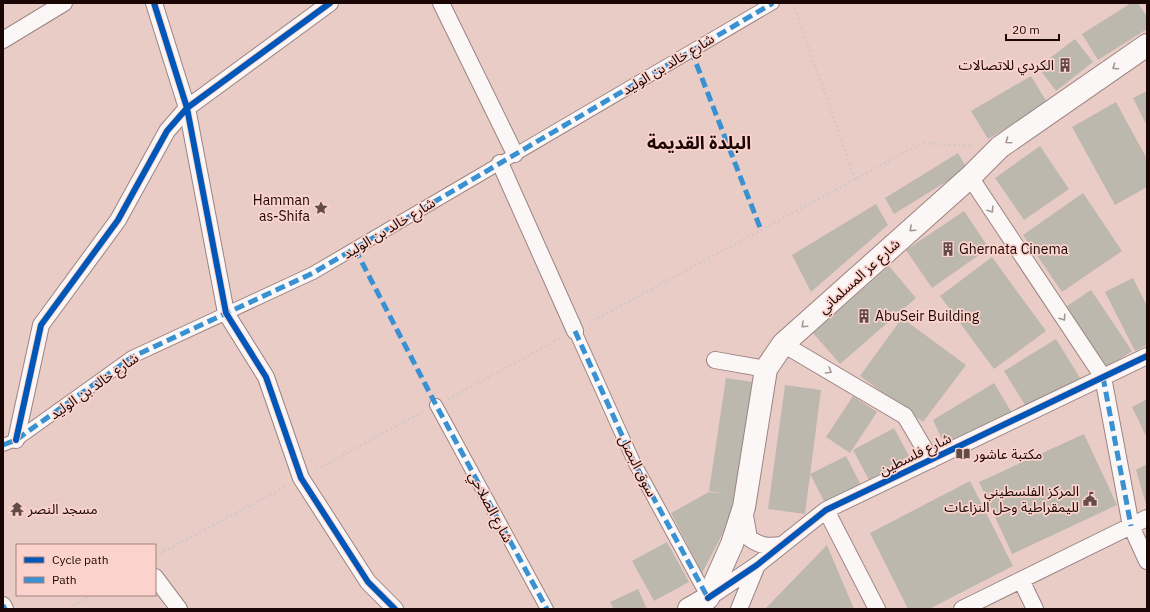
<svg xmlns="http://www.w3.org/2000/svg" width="1150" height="612" font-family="'IBM Plex Sans','Noto Sans Arabic',sans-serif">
<rect width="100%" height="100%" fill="#eaccc7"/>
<path fill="#bcb8ae" d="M1131,3H1138L1147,17V29L1098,60L1082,34Z
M1075,39L1093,62L1056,91L1038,67Z
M1031,76L1048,104L988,139L971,111Z
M1147,91V126L1133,98Z
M1116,102L1147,159V187L1115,205L1072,127Z
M1040,146L1069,189L1024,220L995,178Z
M958,153L967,169L894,214L885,198Z
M1083,193L1122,251L1062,292L1023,235Z
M876,204L888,225L811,292L792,255Z
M964,211L989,248L932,288L906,250Z
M992,257L1046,331L994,369L940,296Z
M889,266L916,298L840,364L813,333Z
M1133,278L1147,306V345L1135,351L1105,292Z
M1091,290L1132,351L1105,369L1064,308Z
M902,318L966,365L923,422L860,376Z
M1056,339L1080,378L1028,410L1004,371Z
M726,378L753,382L733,514L702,573L671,513L709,492L726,494L709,491Z
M994,383L1012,413L945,446L933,420Z
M785,385L821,390L805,514L768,509Z
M853,396L877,412L850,453L826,437Z
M1147,399V438L1132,407Z
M894,428L910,458L869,480L853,450Z
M1084,434L1117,505L1012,554L979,482Z
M846,456L862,487L826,505L810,474Z
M1147,464V504H1146L1136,470Z
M970,481L1013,566L929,609H908L870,533Z
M667,542L689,582L654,601L632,561Z
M827,545L854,609H765Z
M638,589L647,609H614L610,602Z"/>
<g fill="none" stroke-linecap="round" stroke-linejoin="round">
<defs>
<path id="pedestrian" d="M575,331L634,462L708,598
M436,405L547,609
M3,445L16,440L132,357L313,273L773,3"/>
<path id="minor" d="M154,3L187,108L226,313L266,377L301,478L368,582L395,609
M441,3L515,154
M3,40L64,3
M500,163L575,331
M970,177L1103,377L1131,526L1147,561
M783,344L905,416L931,460
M715,360L766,369
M16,440L41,325L118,220L167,131L187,108L330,3
M744,510L749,538C760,546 768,547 782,545
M826,510L877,609
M155,577L179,609
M1021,580L1035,609
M708,598L757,565L826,510L1147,356
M3,605L5,609
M739,609L757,565
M962,609L1147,518"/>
<path id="secondary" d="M689,609L708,598L732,544L744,507L766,369L783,344L970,177L1000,147L1147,45"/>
</defs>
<use href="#pedestrian" stroke="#9b8380" stroke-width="14"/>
<use href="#minor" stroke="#9b8380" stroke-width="18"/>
<use href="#secondary" stroke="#9b8380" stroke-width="24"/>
<path stroke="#d1c9c7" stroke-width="2.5" stroke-dasharray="2 3" stroke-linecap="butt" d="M793,3L855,179
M589,323L922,143L974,146
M448,399L561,338
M316,470L424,411
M155,556L287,486
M69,609L91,595"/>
<use href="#pedestrian" stroke="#fcf7f7" stroke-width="12"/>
<use href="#minor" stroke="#fcf7f7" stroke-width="16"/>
<use href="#secondary" stroke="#fcf7f7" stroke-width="22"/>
<path stroke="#3991d1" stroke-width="5" stroke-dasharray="10 5" stroke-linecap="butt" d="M691,50L761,230
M355,249L436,405L547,609
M575,331L634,462L708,598
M1103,377L1131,526
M3,445L16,440L132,357L313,273L773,3
M3,605L5,609"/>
<defs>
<path id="cycleway" d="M154,3L187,108L226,313L266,377L301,478L368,582L395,609
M16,440L41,325L118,220L167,131L187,108L330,3
M708,598L757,565L826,510L1147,356"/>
</defs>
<use href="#cycleway" stroke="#fcd3cc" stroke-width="8"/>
<use href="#cycleway" stroke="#0057b8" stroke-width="6"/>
</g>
<defs><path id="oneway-chevron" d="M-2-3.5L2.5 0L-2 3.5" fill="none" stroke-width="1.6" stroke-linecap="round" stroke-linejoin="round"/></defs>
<g stroke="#a29796">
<use href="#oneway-chevron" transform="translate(1115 67) rotate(146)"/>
<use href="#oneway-chevron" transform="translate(1008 141) rotate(145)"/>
<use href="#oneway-chevron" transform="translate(991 210) rotate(56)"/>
<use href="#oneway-chevron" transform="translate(912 229) rotate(138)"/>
<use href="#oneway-chevron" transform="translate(1063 318) rotate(56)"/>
<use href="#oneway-chevron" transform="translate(804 325) rotate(138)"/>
<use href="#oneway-chevron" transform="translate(829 371) rotate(31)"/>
</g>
<defs>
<symbol id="building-bare" viewBox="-9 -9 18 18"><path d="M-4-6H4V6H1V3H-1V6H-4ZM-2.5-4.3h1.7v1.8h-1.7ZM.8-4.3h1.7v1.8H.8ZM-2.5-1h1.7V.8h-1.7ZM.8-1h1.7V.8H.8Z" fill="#634b48" stroke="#fcd3cc" stroke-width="2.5" paint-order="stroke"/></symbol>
<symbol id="sight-bare" viewBox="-9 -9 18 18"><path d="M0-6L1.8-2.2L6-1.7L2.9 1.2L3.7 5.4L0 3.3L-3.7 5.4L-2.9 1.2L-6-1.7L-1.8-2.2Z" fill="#634b48" stroke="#fcd3cc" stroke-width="2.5" paint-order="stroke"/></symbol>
<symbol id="library-bare" viewBox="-9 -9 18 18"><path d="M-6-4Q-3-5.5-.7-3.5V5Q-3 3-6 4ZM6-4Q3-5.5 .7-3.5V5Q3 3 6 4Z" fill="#634b48" stroke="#fcd3cc" stroke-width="2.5" paint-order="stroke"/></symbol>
<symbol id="civic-bare" viewBox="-9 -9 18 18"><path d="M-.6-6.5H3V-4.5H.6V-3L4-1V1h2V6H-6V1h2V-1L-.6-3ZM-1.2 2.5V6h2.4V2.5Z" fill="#634b48" stroke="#fcd3cc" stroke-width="2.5" paint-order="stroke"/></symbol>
<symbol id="temple-bare" viewBox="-9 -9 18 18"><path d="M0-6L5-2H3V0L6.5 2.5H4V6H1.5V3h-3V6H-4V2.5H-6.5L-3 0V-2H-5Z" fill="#634b48" stroke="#fcd3cc" stroke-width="2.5" paint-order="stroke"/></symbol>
</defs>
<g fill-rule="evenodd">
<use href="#building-bare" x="1055" y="55" width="20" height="20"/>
<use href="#sight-bare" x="311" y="198" width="20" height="20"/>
<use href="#building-bare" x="938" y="239" width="20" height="20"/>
<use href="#building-bare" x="854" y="306" width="20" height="20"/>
<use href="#library-bare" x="953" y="444" width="20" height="20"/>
<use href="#civic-bare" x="1080" y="489" width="20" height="20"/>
<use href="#temple-bare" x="7" y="499" width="20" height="20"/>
</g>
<g text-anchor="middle" stroke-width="3.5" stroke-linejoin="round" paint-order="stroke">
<g font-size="14" fill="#1a0604" stroke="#fcd3cc">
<text transform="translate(668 64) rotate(-31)" y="5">شارع خالد بن الوليد</text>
<text transform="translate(389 228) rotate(-31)" y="5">شارع خالد بن الوليد</text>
<text transform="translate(859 276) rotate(-42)" y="5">شارع عز المسلماني</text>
<text transform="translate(94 386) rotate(-35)" y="5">شارع خالد بن الوليد</text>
<text transform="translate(915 454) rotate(-26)" y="5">شارع فلسطين</text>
<text transform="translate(638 466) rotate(63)" y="5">سوق البصل</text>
<text transform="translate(491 507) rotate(62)" y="5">شارع الصلاحي</text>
</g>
<g font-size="14" fill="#1a0604" stroke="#fcd3cc" text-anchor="start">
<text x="1054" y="70" text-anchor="end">الكردي للاتصالات</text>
<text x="310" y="205" text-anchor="end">Hamman<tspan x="310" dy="16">as-Shifa</tspan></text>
<text x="959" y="254">Ghernata Cinema</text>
<text x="875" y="321">AbuSeir Building</text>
<text x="974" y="459">مكتبة عاشور</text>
<text x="1079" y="496" text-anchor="end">المركز الفلسطيني<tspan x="1079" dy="16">لليمقراطية وحل النزاعات</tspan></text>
<text x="28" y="514">مسجد النصر</text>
</g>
<g font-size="18" font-weight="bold" fill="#1a0604" stroke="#fcd3cc">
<text x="699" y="149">البلدة القديمة</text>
</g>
</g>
<rect width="1150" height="612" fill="none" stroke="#1a0604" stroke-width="8"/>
<rect x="16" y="544" width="140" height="52" fill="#fcd3cc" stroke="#a2817c"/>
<rect x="24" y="557" width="20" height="6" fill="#0057b8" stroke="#a2817c"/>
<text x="52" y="564" font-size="12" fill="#1a0604">Cycle path</text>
<rect x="24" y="577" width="20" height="6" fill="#3991d1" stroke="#a2817c"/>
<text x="52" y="584" font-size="12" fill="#1a0604">Path</text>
<path d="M1006 34v6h53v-6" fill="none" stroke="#1a0604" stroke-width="2"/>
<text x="1012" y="34" font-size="12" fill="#1a0604" stroke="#fcd3cc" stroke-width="3" paint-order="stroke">20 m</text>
</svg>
